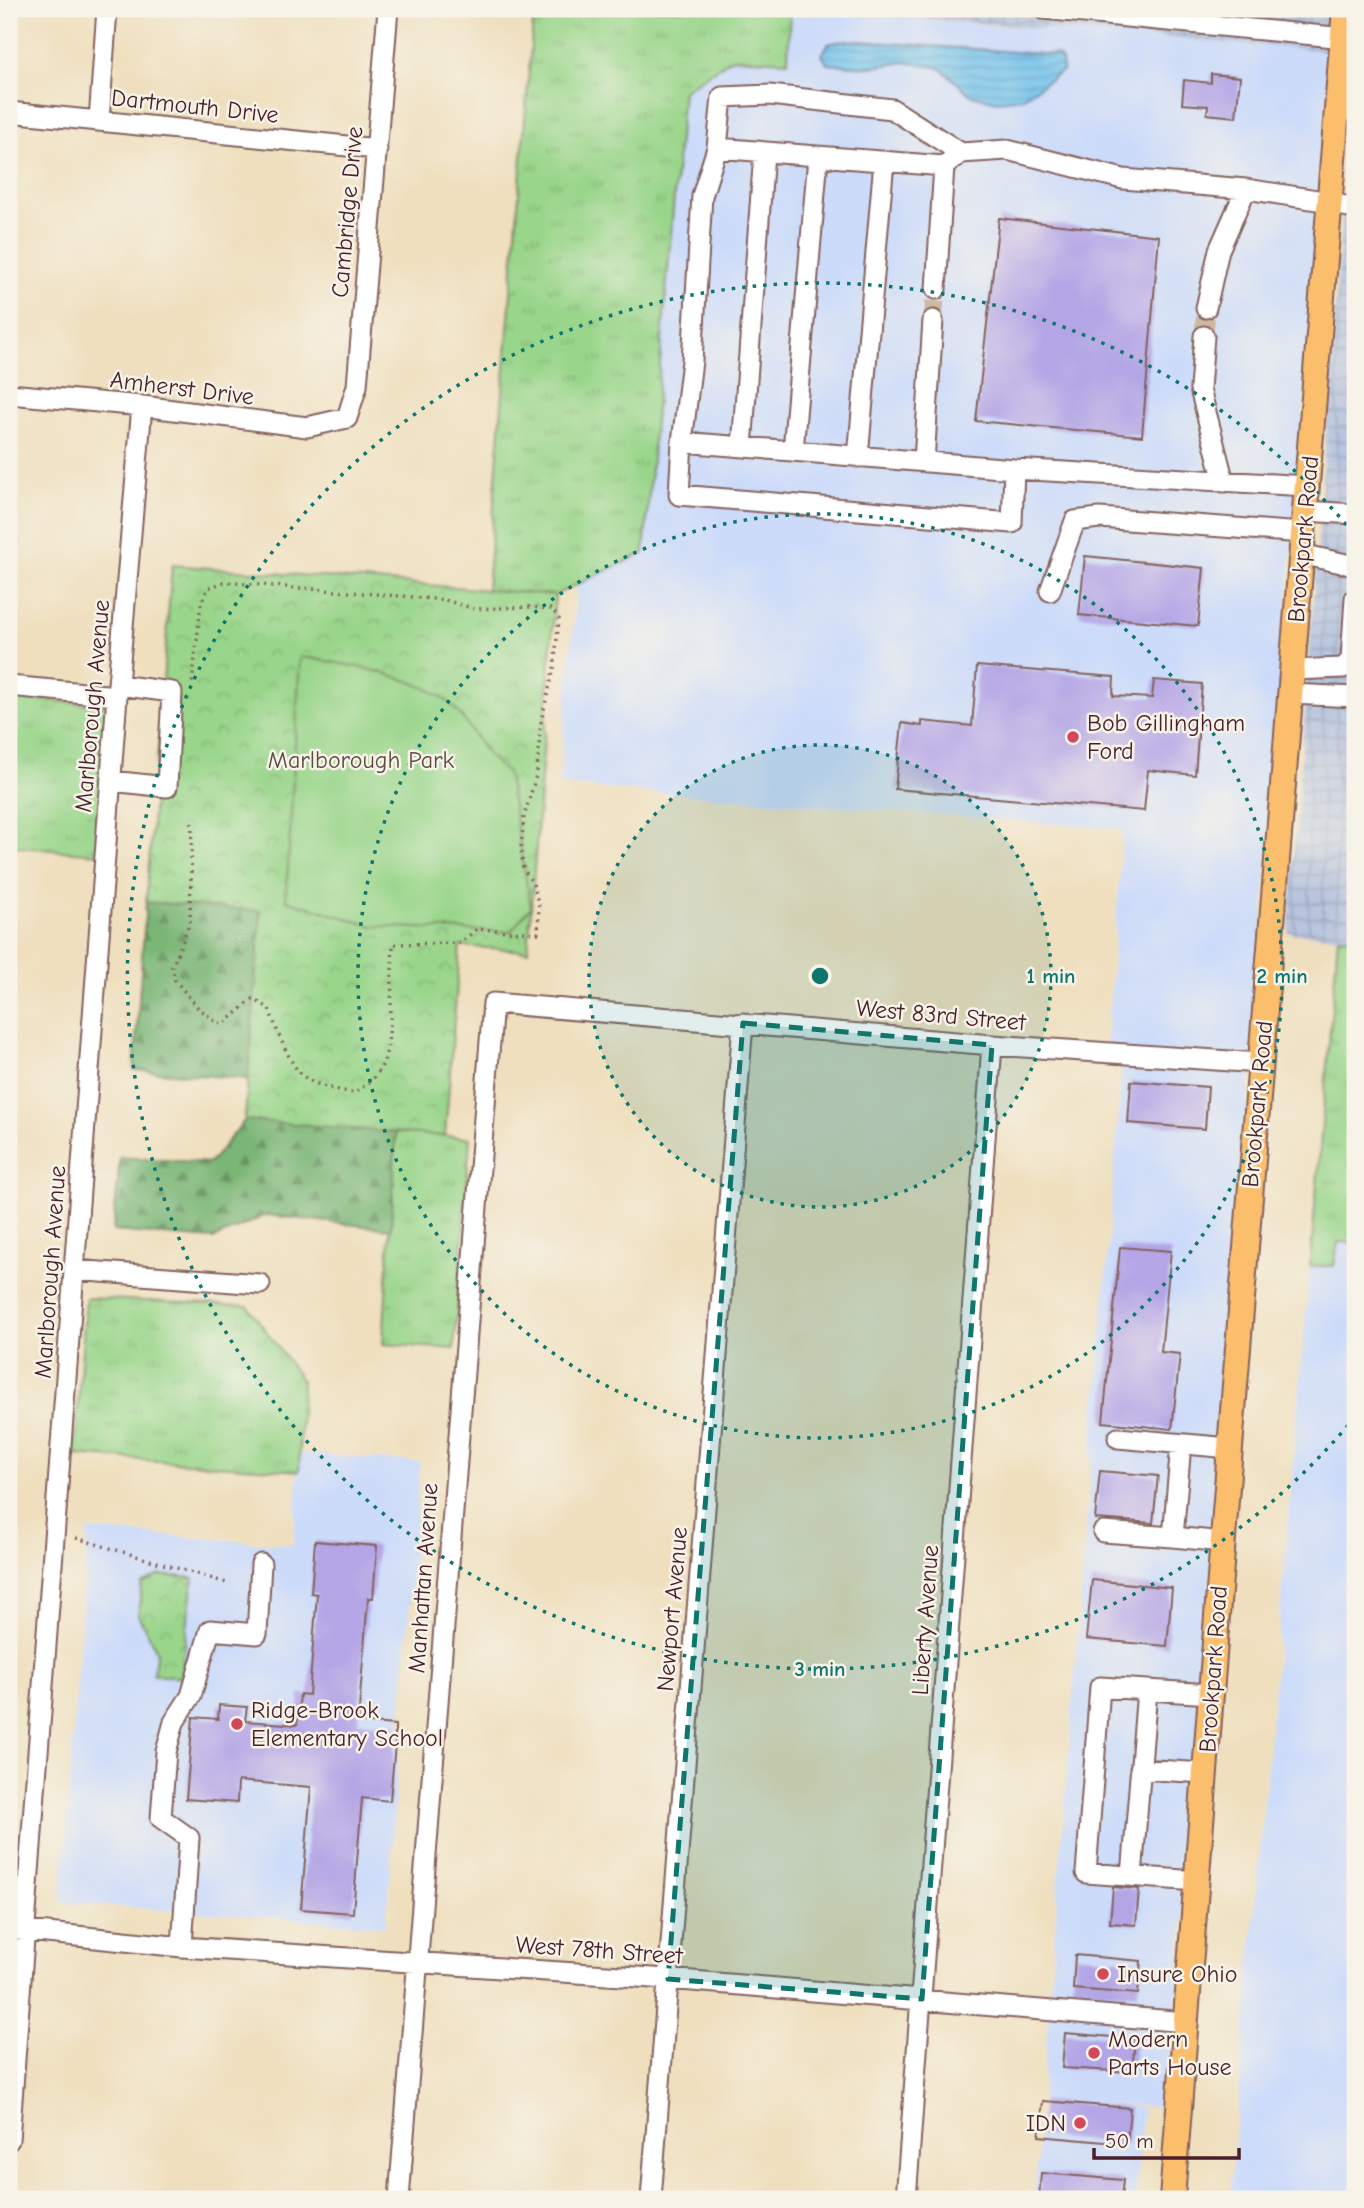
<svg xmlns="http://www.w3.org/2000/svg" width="1364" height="2208" font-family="'Comic Neue',sans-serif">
<defs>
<pattern id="industrial-grid" width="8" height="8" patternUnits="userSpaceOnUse" patternTransform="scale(1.75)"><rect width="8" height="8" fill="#b8c5de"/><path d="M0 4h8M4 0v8" fill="none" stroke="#a0a9bf"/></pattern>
<pattern id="grass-tufts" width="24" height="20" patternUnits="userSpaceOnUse" patternTransform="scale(1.75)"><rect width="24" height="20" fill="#99d58a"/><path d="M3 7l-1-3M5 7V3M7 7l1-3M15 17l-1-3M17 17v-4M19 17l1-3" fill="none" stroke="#85b677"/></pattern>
<pattern id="forest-firs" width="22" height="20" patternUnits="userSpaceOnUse" patternTransform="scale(1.75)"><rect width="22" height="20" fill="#7ab676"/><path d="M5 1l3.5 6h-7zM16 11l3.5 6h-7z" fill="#669361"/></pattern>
<pattern id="park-crowns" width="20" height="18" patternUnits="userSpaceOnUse" patternTransform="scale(1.75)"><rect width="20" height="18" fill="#99d58a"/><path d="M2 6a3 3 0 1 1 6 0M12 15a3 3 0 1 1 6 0" fill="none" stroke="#85b677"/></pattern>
<pattern id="water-rules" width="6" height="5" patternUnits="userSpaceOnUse" patternTransform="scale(1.75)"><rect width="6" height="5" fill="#70c1ec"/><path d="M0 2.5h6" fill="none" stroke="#62a5cb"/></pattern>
</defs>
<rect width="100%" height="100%" fill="#f7f3e8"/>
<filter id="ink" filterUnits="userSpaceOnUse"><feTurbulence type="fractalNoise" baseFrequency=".0143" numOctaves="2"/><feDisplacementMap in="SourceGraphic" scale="14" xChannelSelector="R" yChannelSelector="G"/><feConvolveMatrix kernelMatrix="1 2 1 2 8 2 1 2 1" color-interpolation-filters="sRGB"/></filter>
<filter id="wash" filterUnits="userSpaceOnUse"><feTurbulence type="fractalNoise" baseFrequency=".00686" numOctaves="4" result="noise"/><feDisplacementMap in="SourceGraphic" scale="28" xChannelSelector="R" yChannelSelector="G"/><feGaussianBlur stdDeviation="1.57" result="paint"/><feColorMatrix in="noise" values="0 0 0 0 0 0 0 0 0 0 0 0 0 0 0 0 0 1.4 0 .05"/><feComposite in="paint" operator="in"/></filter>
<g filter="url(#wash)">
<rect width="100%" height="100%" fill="#efdfbe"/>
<path fill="#ccdbfa" d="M790,9L1331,51L1168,2108L1091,2102L1143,2108L1135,2199H1034L1123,1054L1106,1053L1123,829L559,785L577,585L644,553L683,90L732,58L788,61Z
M1338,1242L1355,1243V2199H1230L1310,1266H1334Z
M300,1453L420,1462L386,1926L61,1902L88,1530L293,1545Z"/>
<path fill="url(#industrial-grid)" d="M803,9H1334L1331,51Z
M1355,45V938L1288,933Z"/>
<path fill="url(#grass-tufts)" stroke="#727a5a" stroke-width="2" d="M534,9H790L788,61L732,58L683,91L644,553L555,595L487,590Z
M9,697L109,706L96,854L9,846Z
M1338,937L1355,938V1243L1338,1242L1334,1266H1310Z
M396,1132L470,1138L454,1349L383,1344Z
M86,1298L248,1306L302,1381L299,1471L74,1455Z"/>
<path fill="url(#forest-firs)" stroke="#626a50" stroke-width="2" d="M218,874L261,911L256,986L372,1104L396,1132L391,1229L266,1215L213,1239L113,1231L120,1157L210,1163L245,1120L248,1079L134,1070L146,902Z"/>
<path fill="url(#park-crowns)" stroke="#727a5a" stroke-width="2" d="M172,565L555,595L528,951L460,946L445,1136L245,1120L261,911L146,902Z
M160,1575L193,1578L181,1677L153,1674L157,1651L138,1615L142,1584Z"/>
<path fill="#99d58a" stroke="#727a5a" stroke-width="2" d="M300,657C342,663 428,676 456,710C474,730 484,758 507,772L531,907L510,932L372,926L286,900Z"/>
<path fill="url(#water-rules)" stroke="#5d708c" stroke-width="2" d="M846,40L1057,55L1062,60L1063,71L1022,98L998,101L971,95L940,68L905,62L870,67L827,64L822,55L828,44Z"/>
<g id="blocks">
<path fill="#b3a5e6" d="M1211,74L1240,77L1236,117L1207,114L1208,106L1182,104L1184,80L1211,83Z
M999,218L1159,236L1142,436L976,421Z
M1085,556L1204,568L1198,626L1079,615Z
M977,666L1114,677L1113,696L1152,698L1154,680L1202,684L1195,775L1148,770L1144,811L895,789L902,723L922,726V721L972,726Z
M1131,1081L1208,1087L1205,1129L1128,1123Z
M1120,1247L1171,1251L1161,1352L1180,1354L1172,1429L1103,1422Z
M1100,1471L1158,1476L1153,1523L1095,1519Z
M315,1541L377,1546L373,1598H368L358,1722L395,1725V1744L390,1801L362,1798L353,1913L301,1909L311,1787L238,1781L237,1803L186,1799L193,1717L218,1719L219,1705L247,1707L245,1721L297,1725L300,1694L309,1695L317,1594L311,1593Z
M1092,1580L1172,1588L1167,1646L1086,1639Z
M1113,1887L1139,1889L1136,1925L1110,1923Z
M1075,1955L1141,1961L1138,1994L1073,1989Z
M1065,2033L1135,2039L1132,2072L1062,2068Z
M1043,2101L1130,2108L1127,2144L1039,2136Z
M1041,2173L1123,2180L1121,2199H1039Z"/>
</g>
</g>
<g filter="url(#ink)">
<use href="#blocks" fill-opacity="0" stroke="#84625e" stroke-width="2"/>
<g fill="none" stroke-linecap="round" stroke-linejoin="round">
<path stroke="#ceb9a1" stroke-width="19" stroke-dasharray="19 10" stroke-linecap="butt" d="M933,320L936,289
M1204,336L1206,308"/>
<defs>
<path id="minor" d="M1043,9L1355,39
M9,112L377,149
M99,121L107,9
M961,153L944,166L717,148L722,97L770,95L892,109L961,153L1007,150L1123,179L1246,189
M936,289L944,166
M1206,308L1219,250L1246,189L1330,202L1355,209
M1204,336L1200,389L1224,482
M9,394L142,406L307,427L347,418L357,386L388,9
M682,442L692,361L702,196L717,148
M742,447L764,153
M793,451L818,157
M858,457L884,161
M924,462L933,320
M1014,469L1012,523L679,495L682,442L1014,469L1307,486
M1305,511L1355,514
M1301,554L1355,566
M1050,591L1075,521L1099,518L1303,533
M1292,670L1343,668L1351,660L1355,598
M9,686L117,696
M1290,694L1355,697
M111,781L167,787L172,692L118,685
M74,1270L260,1284
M1118,1438L1230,1448
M1181,1444L1173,1537L1223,1542
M1103,1532L1173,1537
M1140,1769L1205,1773
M1132,1876L1147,1690
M1197,1881L1086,1873L1100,1687L1211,1694
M9,1929L182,1947L668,1979L1186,2022
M182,1947L189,1838L161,1818L166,1752L174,1722L191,1696L210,1630L257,1634L261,1564
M9,2140L117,696L142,406
M399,2199L493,1003L992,1045L1260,1063
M651,2199L743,1023
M906,2199L992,1045"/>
<path id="major" d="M1172,2199L1230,1448L1345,9"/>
</defs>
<use href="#minor" stroke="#84625e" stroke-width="23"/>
<use href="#major" stroke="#84625e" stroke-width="28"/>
<path stroke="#84625e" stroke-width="3.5" stroke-dasharray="2 5" stroke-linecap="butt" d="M192,822L190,922L172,967L175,980L196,1006L216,1022L224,1024L253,999L269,1008C274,1024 290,1066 303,1076C317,1087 338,1090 355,1093C366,1085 379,1075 384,1061C393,1032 391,976 393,944L460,943L477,929L538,933L539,906L533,884L523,868L521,847L524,817L537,772L541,721L554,668L559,619L552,609L529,607L475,609L445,600L412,597L224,582L208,588L201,603L192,685
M76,1538L227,1583"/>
<use href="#minor" stroke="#fff" stroke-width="19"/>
<use href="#major" stroke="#fabe6d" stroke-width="24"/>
</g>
</g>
<path fill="#0f766e" fill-opacity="0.2" stroke="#0f766e" stroke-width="5" stroke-dasharray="14 9" stroke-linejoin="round" d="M743,1023L992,1045L922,1999L668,1979Z"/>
<circle cx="820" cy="976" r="231" fill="#0f766e" fill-opacity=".12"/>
<g fill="none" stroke="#0f766e" stroke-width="3.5" stroke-dasharray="3.5 7">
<circle cx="820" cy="976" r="231"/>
<circle cx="820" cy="976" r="462"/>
<path d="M1355 1417A693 693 0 1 1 1355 535"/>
</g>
<g fill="#d1495b" stroke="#f7f3e8" stroke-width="2.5">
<circle cx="1073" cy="737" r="7"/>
<circle cx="237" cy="1724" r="7"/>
<circle cx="1103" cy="1974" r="7"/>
<circle cx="1094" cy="2053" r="7"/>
<circle cx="1080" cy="2123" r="7"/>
</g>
<g text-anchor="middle" stroke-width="5" stroke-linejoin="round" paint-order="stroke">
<g font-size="24" fill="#4a1f2b" stroke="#f7f3e8">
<text transform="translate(195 106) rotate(6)" y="8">Dartmouth Drive</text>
<text transform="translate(347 212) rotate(-85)" y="8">Cambridge Drive</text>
<text transform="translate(182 388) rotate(7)" y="8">Amherst Drive</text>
<text transform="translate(1303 539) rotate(-85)" y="8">Brookpark Road</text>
<text transform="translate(92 706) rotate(-85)" y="8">Marlborough Avenue</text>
<text transform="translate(941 1015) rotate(5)" y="8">West 83rd Street</text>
<text transform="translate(1257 1104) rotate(-85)" y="8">Brookpark Road</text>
<text transform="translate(50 1272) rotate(-86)" y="8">Marlborough Avenue</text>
<text transform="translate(423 1578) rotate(-86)" y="8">Manhattan Avenue</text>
<text transform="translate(672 1609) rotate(-85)" y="8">Newport Avenue</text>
<text transform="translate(925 1620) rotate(-86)" y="8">Liberty Avenue</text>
<text transform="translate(1213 1669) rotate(-86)" y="8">Brookpark Road</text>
<text transform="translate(599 1950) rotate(4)" y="8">West 78th Street</text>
</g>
<g font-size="24" fill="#4a1f2b" stroke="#f7f3e8" text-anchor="start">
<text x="1087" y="731">Bob Gillingham<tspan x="1087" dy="28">Ford</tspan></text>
<text x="251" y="1718">Ridge-Brook<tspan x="251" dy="28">Elementary School</tspan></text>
<text x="1117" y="1982">Insure Ohio</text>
<text x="1108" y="2047">Modern<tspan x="1108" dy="28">Parts House</tspan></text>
<text x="1066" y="2131" text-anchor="end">IDN</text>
</g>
<g font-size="24" fill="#5e4c43" stroke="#f7f3e8">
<text x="361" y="768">Marlborough Park</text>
</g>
</g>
<circle cx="820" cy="976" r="10" fill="#0f766e" stroke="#f7f3e8" stroke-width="3.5"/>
<g font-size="21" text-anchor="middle" font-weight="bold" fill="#0f766e" stroke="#f7f3e8" stroke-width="5" stroke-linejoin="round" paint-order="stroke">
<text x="1051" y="983">1 min</text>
<text x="1282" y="983">2 min</text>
<text x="820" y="1676">3 min</text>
</g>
<rect width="1364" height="2208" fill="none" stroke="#f7f3e8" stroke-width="35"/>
<path d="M1094 2148v10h145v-10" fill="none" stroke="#4a1f2b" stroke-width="3.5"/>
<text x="1105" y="2148" font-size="21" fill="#4a1f2b" stroke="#f7f3e8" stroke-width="5" paint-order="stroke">50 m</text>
</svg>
